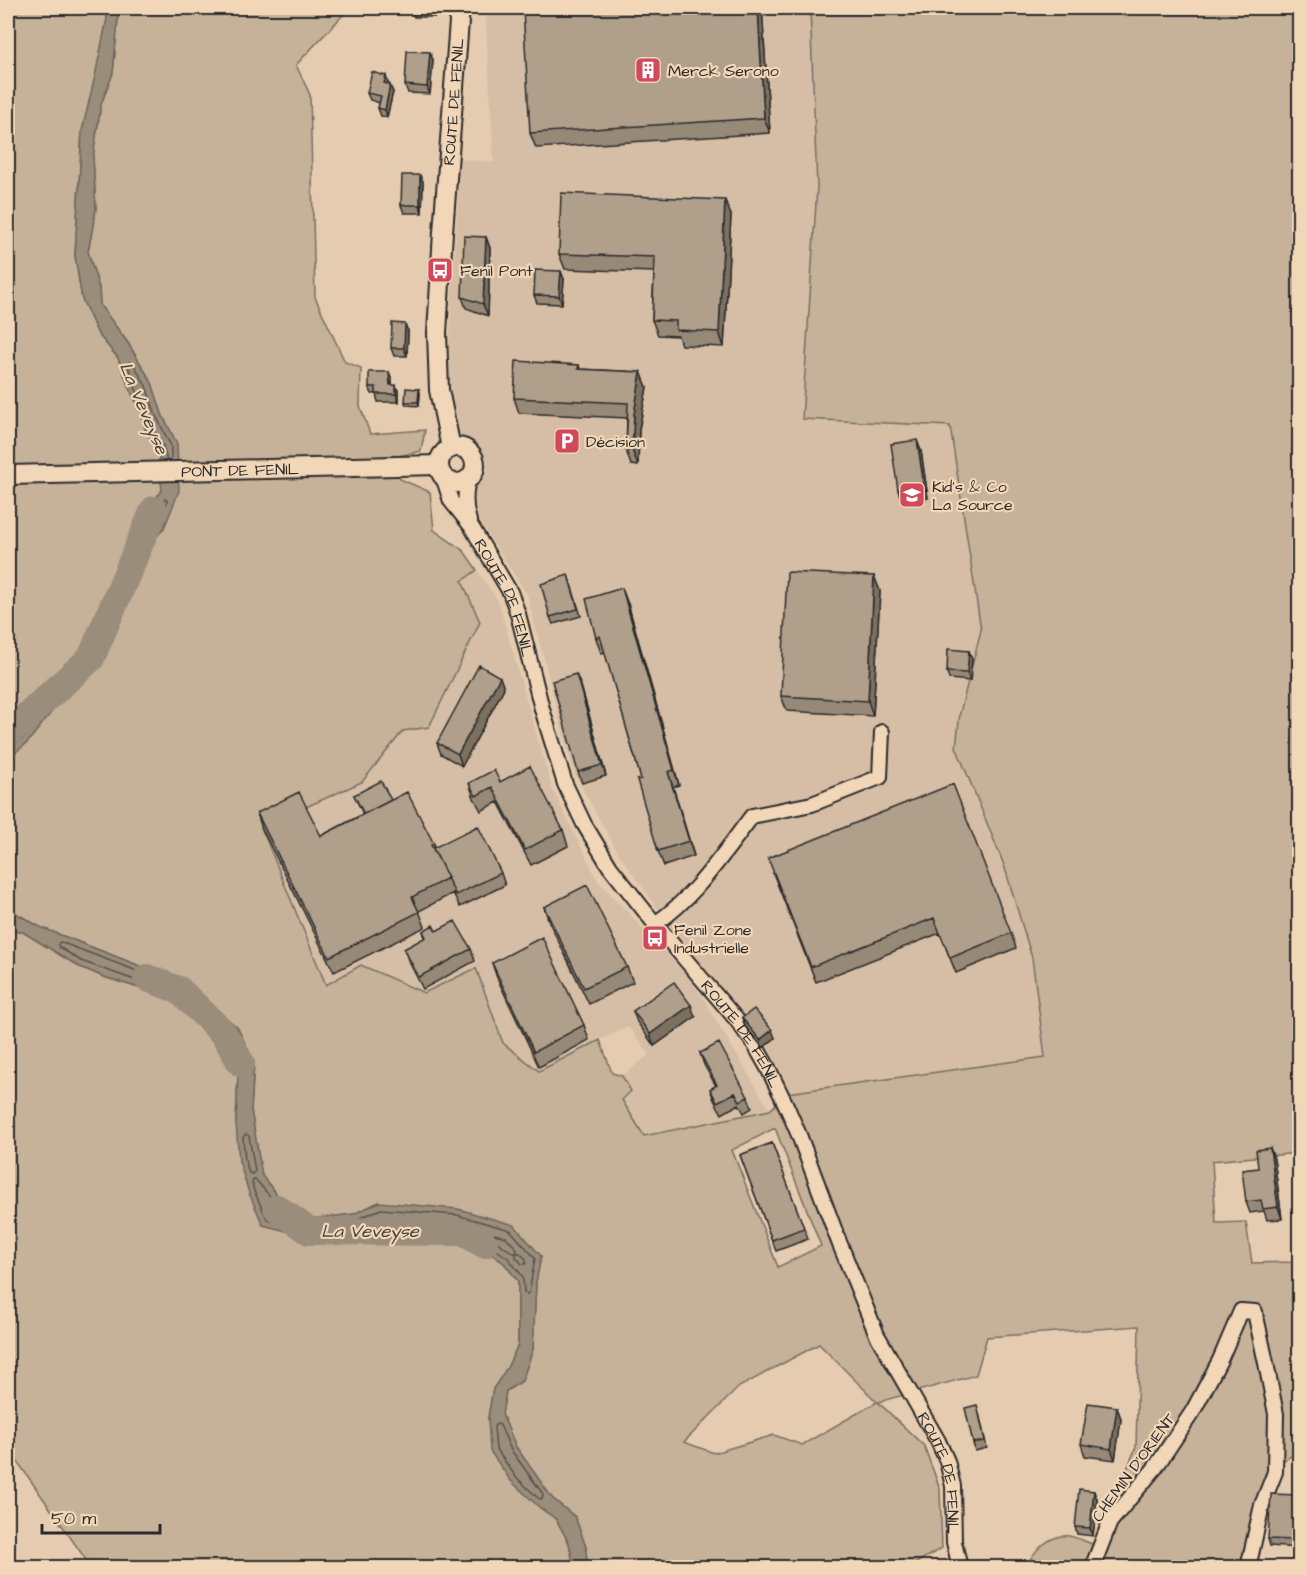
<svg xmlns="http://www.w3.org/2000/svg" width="1307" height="1575" font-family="'Architects Daughter',sans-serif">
<rect width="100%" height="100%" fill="#e5ccb0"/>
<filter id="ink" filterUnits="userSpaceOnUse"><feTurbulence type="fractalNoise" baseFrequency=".0167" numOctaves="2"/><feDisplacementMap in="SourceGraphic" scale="12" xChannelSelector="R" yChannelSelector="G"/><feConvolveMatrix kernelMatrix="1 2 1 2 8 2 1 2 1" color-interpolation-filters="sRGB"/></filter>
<g filter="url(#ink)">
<path fill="#d5bea5" d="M485,8H810L817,187L803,419L950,426L981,630L960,713L986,819L1004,865L1032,958L1046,1057L787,1093L619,854L574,774L527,594L479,521L447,380L460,159L494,162Z
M477,570L498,601L552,788L598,881L692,980L770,1110L644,1136L622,1100L631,1091L622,1076L650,1054L628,1027L600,1040L540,1072L503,1043L476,968L424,993L361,965L326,985L261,827L362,782L403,731L462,581Z"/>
<path fill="#c6b199" stroke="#786e62" stroke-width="1.5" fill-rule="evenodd" d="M8,8H106L107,19L96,76L82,131L75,256L82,299L98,334L118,358L132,394L142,413L145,429L158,449L162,490L140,520L146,549L177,444L162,414L152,383L128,343L100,305L99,288L88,252L96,209L93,157L101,104L113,73L119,8H344V14L296,65L310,95L315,297L345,362L361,368L360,406L370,434L425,430L421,451L394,457L400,479L430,492L434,530L464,551L477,570L462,581L480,622L429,727L403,731L362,782L261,827L326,985L361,965L424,993L476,968L503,1043L539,1071L600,1040L612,1073L622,1076L631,1091L622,1100L644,1136L770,1110L787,1093L1045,1057L1032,958L1004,865L956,747L960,713L981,630L950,426L802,419L817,187L810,8H1299V1153L1212,1161L1216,1223L1246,1222L1252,1263L1293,1262L1299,1225V1451L1281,1462L1248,1567H1026C1033,1551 1050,1534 1069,1536C1079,1538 1088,1543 1096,1545L1136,1447L1139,1326L987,1337L976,1375L878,1402L924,1446L940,1489L942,1548L909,1567H587L586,1547L575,1517L552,1498L516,1447L502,1414L506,1391L522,1381L533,1349L536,1282L541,1256L379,1202L354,1214L308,1220L279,1197L262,1176L251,1110L254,1062L237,1027L164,978L135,964L40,927L19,915L8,907V758L27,743L87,666L36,691L8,733ZM775,1128L821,1246L778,1267L732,1150ZM819,1344L877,1402L802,1445L774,1435L714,1453L684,1442L739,1387Z
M8,931L23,932L78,966L104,977L142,989L179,990L224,1034L238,1073L236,1123L286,1231H350L401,1226L441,1228L482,1248L504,1263L518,1281V1345L507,1368L493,1389L488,1418L539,1507L556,1519L569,1543L574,1567H91L8,1448Z"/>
<path fill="#9b8d7b" stroke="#6e665b" stroke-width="1.5" d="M106,8H119L113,73L101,104L93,157L96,209L88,252L99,288L100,305L128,343L152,383L162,414L177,444L179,491L164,528L146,549L136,545L140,520L162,490L158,449L145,429L142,413L132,394L118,358L98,334L82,299L75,256L82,131L95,76L107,19Z
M83,660L88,666L27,743L8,758V733L36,691L65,667Z
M8,907L19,915L40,927L135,964L164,978L208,1002L237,1027L254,1062L251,1110L262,1176L279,1197L308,1219L354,1214L379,1202L458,1209L514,1225L541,1256L536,1282L533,1349L522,1381L506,1391L502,1414L516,1447L552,1498L575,1517L586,1547L587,1567H574L569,1543L556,1519L539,1507L511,1481L490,1451L488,1418L493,1389L507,1368L518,1345V1281L504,1263L482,1248L441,1228L401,1226L350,1231H286L263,1225L249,1193L239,1161L236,1123L238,1073L224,1034L179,990L142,989L104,977L78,966L23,932L8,931Z"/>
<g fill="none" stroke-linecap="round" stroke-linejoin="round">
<path stroke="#58524b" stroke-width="1.5" d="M167,461L163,446L151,427L148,411L137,392L128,366L129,362L133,363L146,386L156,416L171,446V461
M164,499L167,500V503L159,525L149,536L145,537C142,523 154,509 164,499Z
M8,736H12L15,733L40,695L68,673H71L72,677L23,738L8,750
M60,942L132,969L150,978L152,982L149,983H143L81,961L59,947L58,944Z
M246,1134L249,1136L255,1171L252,1174L249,1173L245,1160L243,1137Z
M255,1179L275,1202L299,1220V1224L287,1225L267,1219L254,1191L252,1182Z
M381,1209L457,1215L510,1230L535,1258L529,1293L527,1294L524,1293L523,1277L508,1258L485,1242L443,1223L401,1220L359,1224L356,1223L357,1219Z
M494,1234L506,1237L517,1249V1253H520L526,1259V1264H522L516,1257V1253H513L493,1239L492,1236Z
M496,1424L500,1425L511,1450L543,1494L542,1499L538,1498L516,1477L496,1449L494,1427Z"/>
<path stroke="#9b8d7b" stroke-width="28" d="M8,733L91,658L154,510
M147,978L179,990L224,1034L241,1063
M277,1208L309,1231L463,1232L484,1244"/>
<defs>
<g id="street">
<path id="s1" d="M443,476L451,501L471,526L510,592L518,614L542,709L565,784L584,824L610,867L655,924L736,1019L755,1045L768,1068L786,1105L799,1135L839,1242L877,1335L938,1441L947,1461L953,1486L954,1542L960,1568"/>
<path d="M468,478C465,494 464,505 469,521"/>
<path d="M655,924C695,897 723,854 752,816L812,804L880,777L882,732"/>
<path d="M8,1567V1568"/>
<path d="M1092,1568L1110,1522L1155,1468L1193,1411L1220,1360L1241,1311L1255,1312L1266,1363L1276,1414L1275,1472L1262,1505L1248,1568"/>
</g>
<g id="secondary">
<circle cx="457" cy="465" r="18"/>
<path id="s2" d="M451,448L439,390L437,333L443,232L460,8"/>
<path id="s3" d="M8,475L439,465"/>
</g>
</defs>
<use href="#street" stroke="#2b2b2b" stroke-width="18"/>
<use href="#secondary" stroke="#2b2b2b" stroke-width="22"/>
<use href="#street" stroke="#f1d6b8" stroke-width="14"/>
<use href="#secondary" stroke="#f1d6b8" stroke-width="18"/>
</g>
<path fill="#978978" stroke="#2b2b2b" stroke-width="1.5" d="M435,8V17H414L411,10Z
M762,8L770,133L536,148L530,133Z
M433,60L430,94L408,93L405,85Z
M388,83L393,92L387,117L381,116L378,108L380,103L370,100L367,93Z
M423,182L422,213H404L401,205Z
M731,215L724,347L681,345L678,336L658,335L652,320L654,272L565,269L559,254Z
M486,237L490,248L488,316L466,308L462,297Z
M564,279L562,304L537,303L534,295Z
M408,331L407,356H394L391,348Z
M579,365L580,369L641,372L647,387L639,429L638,466L631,465L626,450L627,418L519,413L514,398Z
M389,372L392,380V385L399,393V402H378L376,394H372L369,387Z
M419,389L420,393L419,406L406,405L405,402Z
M921,451L928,498L902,502L898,490Z
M568,575L581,616L553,624L550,617Z
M874,576L880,591L873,716L787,711L781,696Z
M628,604L679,785L673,787L694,856L664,866L658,851L641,779L605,652L601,653L596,638Z
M969,651L972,659L970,681L949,679L947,672Z
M581,686L606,776L582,783L578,772Z
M504,688L462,766L441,754L437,743Z
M500,782L563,830L568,846L531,865L498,802L481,811L474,798L469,783Z
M354,795L391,801L434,844L435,847L501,873L505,885L460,907L453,893L419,911L425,927L334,972L262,829L257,813L321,836L363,814Z
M773,873L1011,933L1016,948L956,973L940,933L816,982Z
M544,907L627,967L633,982L589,1004L549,922Z
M423,931H436L471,949L475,961L423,989L408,960L404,949L425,938Z
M492,963L584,1025L589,1040L539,1067L497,978Z
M633,1011L695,1017L654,1046L637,1022Z
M742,1018L775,1038L763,1048L745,1026Z
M700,1053L748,1097L752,1108L744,1113L739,1104L722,1114L714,1100L710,1089L716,1086L704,1065Z
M772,1143L808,1239L776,1251L740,1155Z
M1270,1148L1274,1159L1282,1219L1267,1220L1264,1211L1250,1213L1246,1202L1258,1168Z
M1117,1407L1121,1419L1115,1460L1085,1456L1081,1444Z
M979,1413L987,1448L975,1451L973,1443Z
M1299,1495L1297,1548L1270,1546L1268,1539Z
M1097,1499L1093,1536L1077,1534L1075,1527Z"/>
<path fill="#7b6f61" stroke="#2b2b2b" stroke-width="1.5" d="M433,8H435V17L432,9Z
M758,8H762L770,133L764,118Z
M430,52L433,60L430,94L427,87Z
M386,76L388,83L387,91L384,83Z
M390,85L393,92L387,117L385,110Z
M420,175L423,182L422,213L420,205Z
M725,200L731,215L724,347L719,332Z
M486,237L490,248L488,316L483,304Z
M561,271L564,279L562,304L559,296Z
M405,324L408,331L407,356L404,348Z
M389,372L392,380V393L390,385Z
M641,372L647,387L639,429L638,466L632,450L634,414Z
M396,385L399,393V402L396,394Z
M419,389L420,393L419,406L418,402Z
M917,440L921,451L928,498L924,486Z
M874,576L880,591L873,716L868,701Z
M622,588L628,604L679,785L674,770Z
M969,651L972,659L970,681L967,673Z
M576,674L581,686L606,776L602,765Z
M500,677L504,688L462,766L458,754Z
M668,772L673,787L694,856L689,841Z
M691,1005L695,1017L654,1046L650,1034Z
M772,1030L775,1038L763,1048L760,1040Z
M1270,1148L1274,1159L1282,1219L1278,1207Z
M1117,1407L1121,1419L1115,1460L1111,1449Z
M1094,1491L1097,1499L1093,1536L1090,1528Z
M1299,1495V1523L1297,1548L1294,1540Z"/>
<path fill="#b09f8b" stroke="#2b2b2b" stroke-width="1.5" d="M411,8H433L432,9L411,10Z
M523,8H758L764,118L530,133Z
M407,51L430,52L427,87L405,85Z
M372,72L386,76L384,83L390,85L385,110L378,108L381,96L367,93Z
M402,175H420V205H401Z
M561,193L725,200L719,332L676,330V321L652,320L655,257L559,254Z
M464,236L486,237L483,304L462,297Z
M535,270L561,271L559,296L534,295Z
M392,323L405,324L404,348H391Z
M516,361L579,365L578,369L641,372L634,414L632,450H626L628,403L514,398Z
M369,372H389L390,385H396V394H376V387H369Z
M406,388L419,389L418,402H405Z
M917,440L924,486L898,490L891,444Z
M787,572L874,576L868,701L781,696Z
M568,575L578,609L550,617L541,584Z
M622,588L674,770L668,772L689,841L658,851L637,780L641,779L600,636L596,638L586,599Z
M948,649L969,651L967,673L947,672Z
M479,665L500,677L458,754L437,743Z
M576,674L602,765L578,772L552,681Z
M530,766L563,830L525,850L492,787L476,796L469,783L494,770L500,782Z
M381,781L391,800L364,814L354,795Z
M953,784L1011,933L950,958L934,918L811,967L768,858Z
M299,792L321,836L407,792L434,844L431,845L448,878L412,897L419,912L329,957L257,813Z
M478,826L501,873L456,895L447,878H448L433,848Z
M587,885L627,967L584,988L544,907Z
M455,921L471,949L419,977L404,949L426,937L423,931L433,925L436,931Z
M542,937L584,1025L534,1052L492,963Z
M674,982L691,1005L650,1034L633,1011Z
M754,1009L772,1030L760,1040L742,1018Z
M719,1043L748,1097L740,1101L735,1093L717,1102L710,1089L717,1085L700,1053Z
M772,1143L804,1228L772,1240L740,1155Z
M1270,1148L1278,1207L1263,1209L1261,1200L1246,1202L1242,1170L1258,1168L1256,1150Z
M1088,1403L1117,1407L1111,1449L1081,1444Z
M977,1405L985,1441L973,1443L965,1408Z
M1079,1489L1094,1491L1090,1528L1075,1527Z
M1271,1494L1299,1495L1294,1540L1268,1539Z"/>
</g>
<defs>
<symbol id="building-square" viewBox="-11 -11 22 22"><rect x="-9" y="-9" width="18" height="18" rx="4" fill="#d1495b" stroke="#f1d6b8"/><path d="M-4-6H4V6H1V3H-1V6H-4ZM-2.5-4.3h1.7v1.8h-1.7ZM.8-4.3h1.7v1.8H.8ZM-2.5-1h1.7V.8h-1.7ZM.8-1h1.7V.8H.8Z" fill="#fff"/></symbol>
<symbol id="bus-square" viewBox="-11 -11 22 22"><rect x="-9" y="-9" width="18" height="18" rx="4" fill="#d1495b" stroke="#f1d6b8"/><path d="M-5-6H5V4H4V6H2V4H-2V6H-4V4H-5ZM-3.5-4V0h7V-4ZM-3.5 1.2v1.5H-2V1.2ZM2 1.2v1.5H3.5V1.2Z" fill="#fff"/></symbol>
<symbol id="parking-square" viewBox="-11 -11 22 22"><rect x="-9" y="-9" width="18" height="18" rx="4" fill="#d1495b" stroke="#f1d6b8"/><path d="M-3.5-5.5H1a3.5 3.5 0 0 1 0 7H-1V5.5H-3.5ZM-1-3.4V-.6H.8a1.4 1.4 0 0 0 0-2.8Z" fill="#fff"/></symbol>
<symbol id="school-square" viewBox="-11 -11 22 22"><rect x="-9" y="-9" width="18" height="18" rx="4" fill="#d1495b" stroke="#f1d6b8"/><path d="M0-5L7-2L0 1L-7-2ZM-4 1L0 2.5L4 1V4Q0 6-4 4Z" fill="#fff"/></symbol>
</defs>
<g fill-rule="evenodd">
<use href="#building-square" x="633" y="55" width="30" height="30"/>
<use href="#bus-square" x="425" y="255" width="30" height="30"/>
<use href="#parking-square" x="552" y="426" width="30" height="30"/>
<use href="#school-square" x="897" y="480" width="30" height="30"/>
<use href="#bus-square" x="640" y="923" width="30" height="30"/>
</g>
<g text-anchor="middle" stroke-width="4.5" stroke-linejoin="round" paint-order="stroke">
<g font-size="16" fill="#2b2b2b" stroke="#f1d6b8" text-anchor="start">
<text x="668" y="76">Merck Serono</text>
<text x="460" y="276">Fenil Pont</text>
<text x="586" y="447">Décision</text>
<text x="932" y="492">Kid's &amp; Co<tspan x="932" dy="18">La Source</tspan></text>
<text x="674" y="935">Fenil Zone<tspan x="674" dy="18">Industrielle</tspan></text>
</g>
<g font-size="16" fill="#2b2b2b" stroke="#f1d6b8">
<text dy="6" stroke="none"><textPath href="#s2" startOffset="348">ROUTE DE FENIL</textPath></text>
<text dy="6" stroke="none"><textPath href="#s3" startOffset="232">PONT DE FENIL</textPath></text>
<text dy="6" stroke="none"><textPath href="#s1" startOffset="138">ROUTE DE FENIL</textPath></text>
<text dy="6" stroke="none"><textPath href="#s1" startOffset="642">ROUTE DE FENIL</textPath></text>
<text transform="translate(1133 1467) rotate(-54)" y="6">CHEMIN D'ORIENT</text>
<text dy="6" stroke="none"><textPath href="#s1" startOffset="1128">ROUTE DE FENIL</textPath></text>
</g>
<g font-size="18" font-style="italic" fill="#47443f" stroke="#f1d6b8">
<text transform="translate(144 408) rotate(67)" y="6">La Veveyse</text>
<text x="370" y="1237">La Veveyse</text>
</g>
</g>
<rect width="1307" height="1575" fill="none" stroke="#f1d6b8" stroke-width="30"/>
<rect x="15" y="15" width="1277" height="1545" fill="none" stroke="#2b2b2b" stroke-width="2" filter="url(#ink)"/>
<path d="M42 1524v9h118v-9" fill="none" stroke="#2b2b2b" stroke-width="3"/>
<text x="51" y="1524" font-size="18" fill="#2b2b2b" stroke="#f1d6b8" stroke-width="4.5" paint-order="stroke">50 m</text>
</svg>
